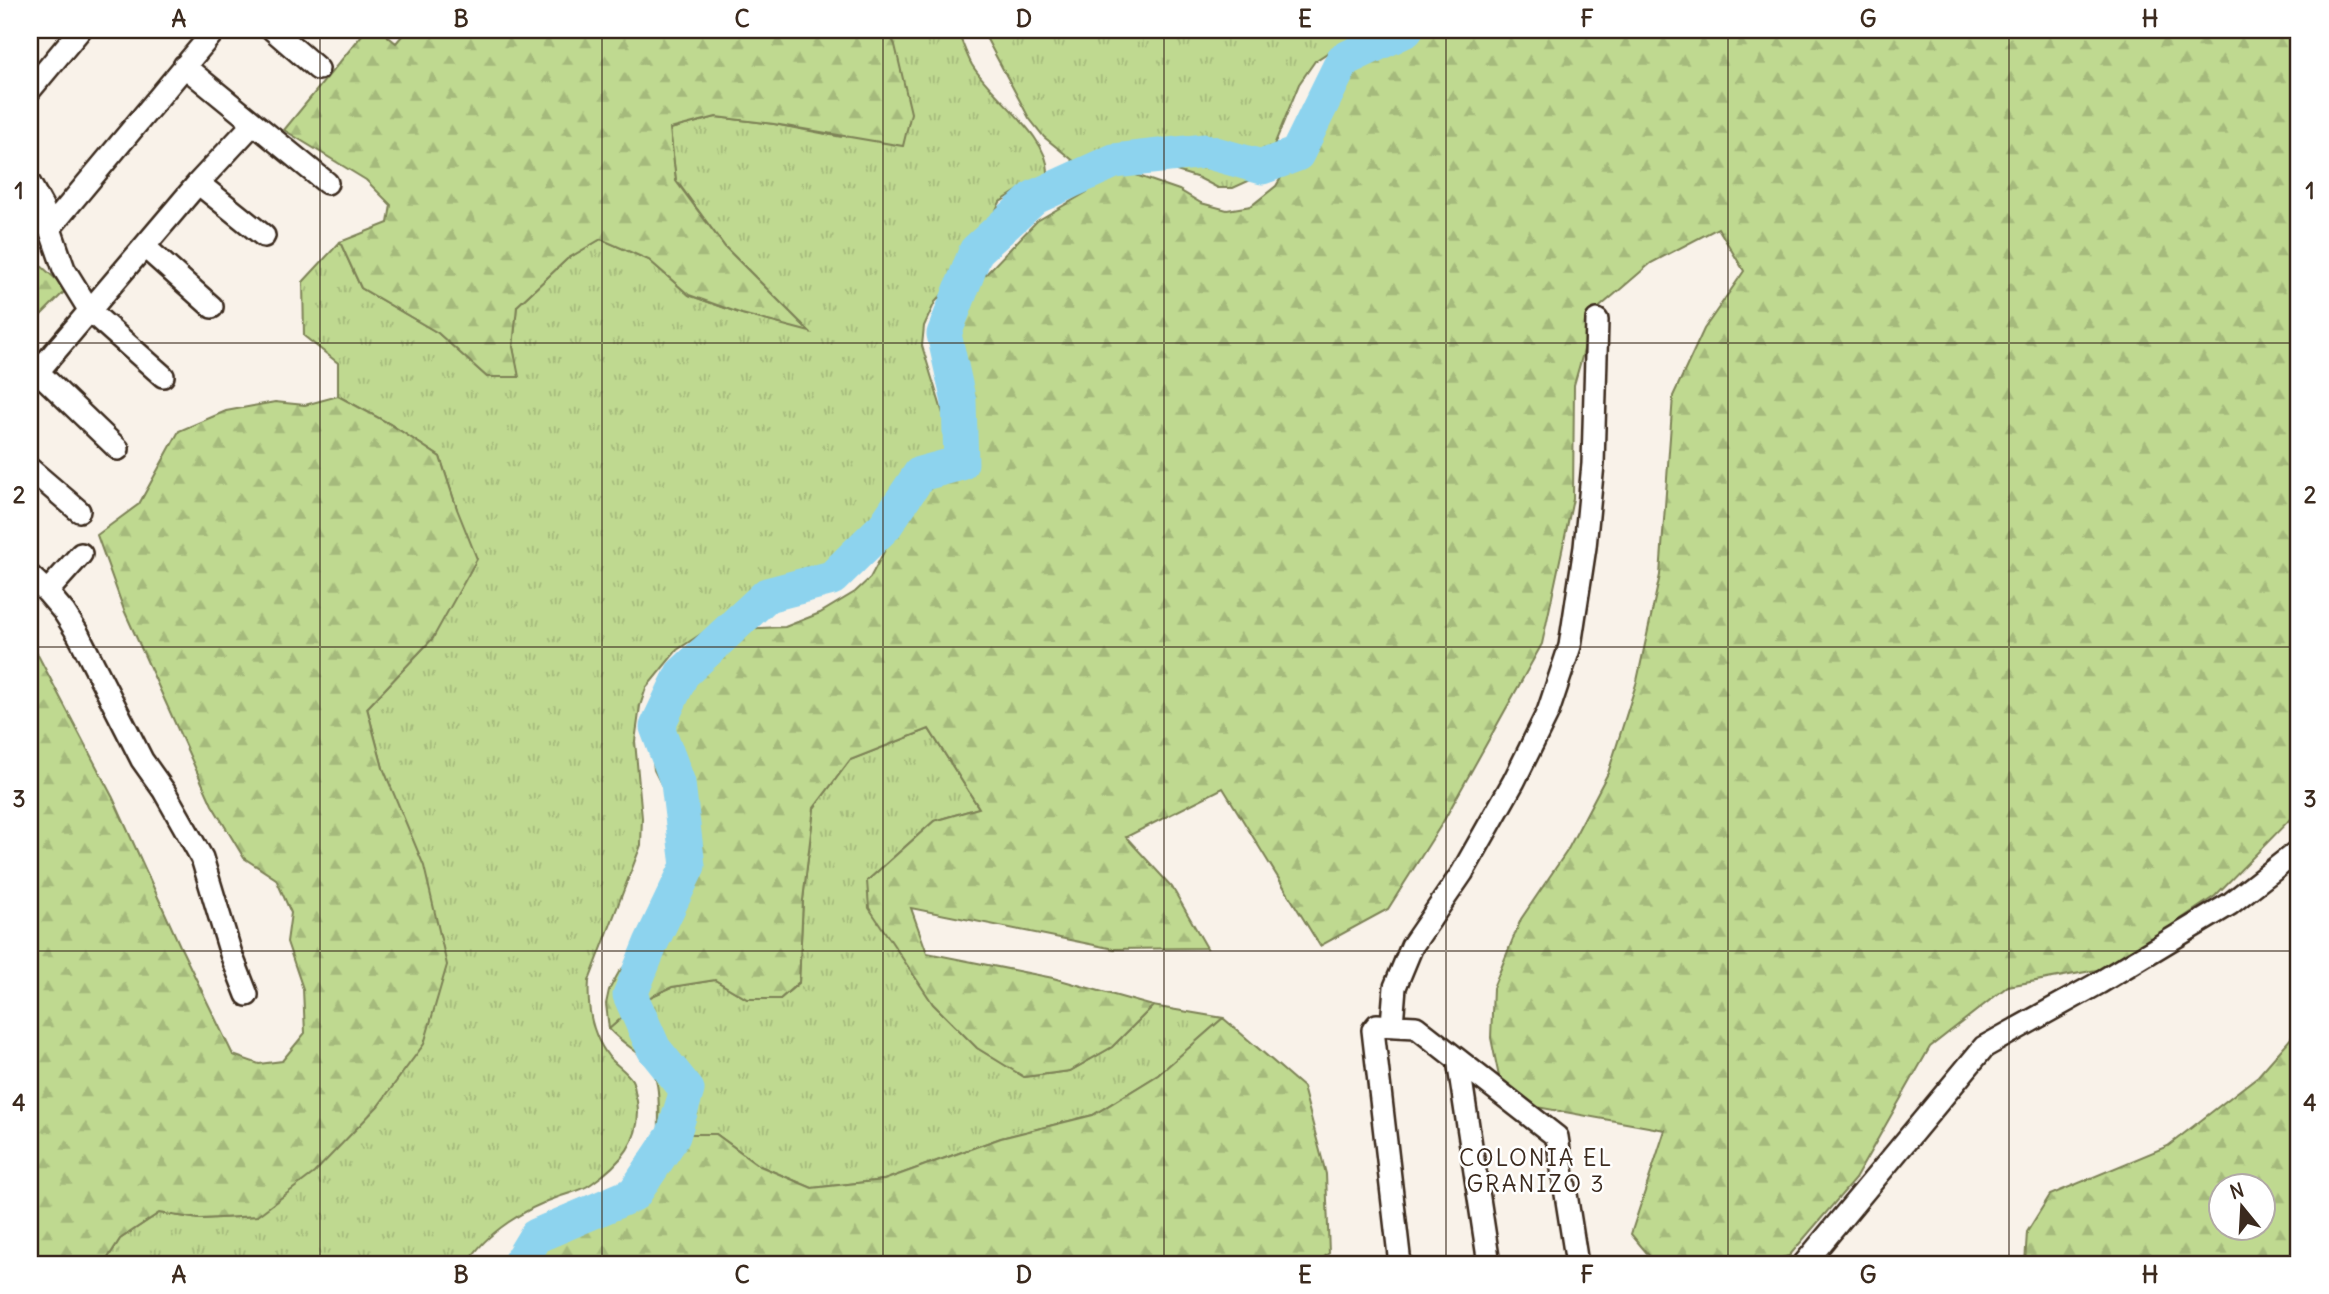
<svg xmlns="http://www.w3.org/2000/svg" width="2329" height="1294" font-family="Delius,sans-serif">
<defs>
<pattern id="grass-tufts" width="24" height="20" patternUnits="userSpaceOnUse" patternTransform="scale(1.75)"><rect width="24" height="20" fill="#bfd990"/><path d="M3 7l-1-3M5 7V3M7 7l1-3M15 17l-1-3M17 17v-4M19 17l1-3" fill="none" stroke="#a5ba7c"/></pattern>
<pattern id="forest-firs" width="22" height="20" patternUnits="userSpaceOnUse" patternTransform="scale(1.75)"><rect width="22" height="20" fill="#bfd990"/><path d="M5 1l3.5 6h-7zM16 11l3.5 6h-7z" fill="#a5ba7c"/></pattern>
</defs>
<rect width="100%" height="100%" fill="#f9f2e9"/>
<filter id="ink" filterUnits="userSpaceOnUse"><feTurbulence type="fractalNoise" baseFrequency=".0143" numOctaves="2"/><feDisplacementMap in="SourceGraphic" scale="14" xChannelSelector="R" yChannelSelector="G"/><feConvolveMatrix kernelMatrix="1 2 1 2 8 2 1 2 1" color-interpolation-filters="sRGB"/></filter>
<g filter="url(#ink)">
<path fill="url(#grass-tufts)" stroke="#7d8257" stroke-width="2" d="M888,30H957C962,41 966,54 972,65C992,98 1050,136 1048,174L1026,185L1000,202L974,253L951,285L935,302L924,326L922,346L943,414L948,437L945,452L910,471L891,488L848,570L837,584L803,599L771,604L728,616L677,650L646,688L640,706L635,741L642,818L641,845L589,981C587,1008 592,1035 609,1057C616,1065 626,1071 632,1080C635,1086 635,1094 637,1101C643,1140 620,1164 591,1184C581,1191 572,1192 561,1196C526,1208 486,1232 467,1264H104L120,1239L159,1213L200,1219L257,1216L383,768L367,708L433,638L457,509L440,457L390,424L338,396V363L304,336L303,282L340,242L361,288L438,333L487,377H518L513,347L517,306L567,259L601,239L649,260L689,295L742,314L809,331L725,247L676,180L670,129L716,117L774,124L841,137L895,45Z
M982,30H1377L1332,50L1315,61L1299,84L1268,160L1253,179L1233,188H1218L1199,178L1160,166L1075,162L1044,137L1029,118Z
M929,729L979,808L934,821L867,881L933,1004L977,1048L1025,1077L1070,1071L1112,1047L1153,1006L1223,1018L1158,1075L1093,1115L1001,1138L884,1180L812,1188L760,1166L716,1134H659C658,1111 663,1075 644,1058C632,1048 620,1041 609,1029L641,1001L672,987L715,980L747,999H780L799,983L803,900L814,808L850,760Z"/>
<path fill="url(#forest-firs)" stroke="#7d8257" stroke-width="2" fill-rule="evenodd" d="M366,30H380L396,43L407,30H888L895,45L911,113L903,146L774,124L716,117L670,129L676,181L725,247L810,332L742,314L689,295L649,260L601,239L567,259L517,306L513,347L519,377H487L438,333L361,288L340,242L388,223L391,205L366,180L284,130Z
M1416,30H2299V810L2215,896L2108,968L2008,986L1930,1047L1855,1179L1789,1256L1757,1264H1656L1631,1234L1665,1130L1504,1101L1491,1038L1493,988L1521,919L1567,851L1608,773L1637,681L1660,575L1673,396L1704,329L1744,271L1718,228L1651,263L1595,311L1574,385L1573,499L1542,644L1443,822L1388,909L1320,946L1223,788L1126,837L1172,887L1207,948L1114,949L911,908L927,953L1053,978L1153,1006L1112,1047L1070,1071L1024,1077L977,1048L933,1004L869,908L867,881L934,821L979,808L929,729L850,760L814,808L803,900L799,982L780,999H747L715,980L672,987L641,1001L609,1029L606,1004L609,990L619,972L666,922L684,898V859L679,830L669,800L654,770L652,752L656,735L658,707L690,661L719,638L739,629L785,627L820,613L855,592L870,578L895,531L917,500L936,484L957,473L964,464V447L946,363L947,345L963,298L1037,221L1087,192L1098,181L1108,176L1130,173L1179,190L1201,203L1227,210L1251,206L1276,186L1294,156L1309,100L1327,81L1349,64Z
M30,256L67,289L30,326Z
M338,396L390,424L440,457L457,509L477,559L433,638L367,708L383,768L424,866L447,965L424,1044L378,1106L314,1173L257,1216L200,1219L159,1213L120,1239L104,1264H30V640L113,798L180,946L233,1055L259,1064L282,1061L305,1033L303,989L287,942L291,913L276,879L244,858L212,805L124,610L97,535L139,504L179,431L226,411L275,402L305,405Z
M1223,1018L1303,1087L1326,1174L1329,1253L1316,1264H516V1259L534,1247L603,1223L628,1205L644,1189L655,1162L659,1134H716L760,1166L812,1188L884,1180L1001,1138L1093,1115L1158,1075Z
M2299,1029V1264H2025L2027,1232L2050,1195L2168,1146L2258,1076ZM2220,1186H2262V1228H2220Z"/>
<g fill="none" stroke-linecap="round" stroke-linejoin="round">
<path stroke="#8dd3ee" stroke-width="35" d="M519,1264L536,1236L634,1194L673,1136L687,1090L654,1049L630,995L651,943L688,866L678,783L657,727L682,674L767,595L832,578L885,526L920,474L961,463L959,402L944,334L976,251L1035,197L1114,161L1205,151L1262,167L1297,154L1343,60L1406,30"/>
<defs>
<path id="street" d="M273,30L318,69
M184,66L327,183
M30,90L80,30
M198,183L264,236
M30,184L42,206L64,269L90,311L163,376
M49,229L215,30
M145,247L212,307
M37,371L118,449
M30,381L198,183L253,124
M30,469L79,511
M30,576L47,592L64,612L78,634L142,760L164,791L202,858L231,954L247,995
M47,592L81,554
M1392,1024L1395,987L1412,946L1462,873L1514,781L1548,712L1570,646L1585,547L1593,464L1597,320
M1458,1060L1489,1264
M1400,1264L1373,1030L1377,1025L1416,1027L1557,1137L1577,1264
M1804,1264L1984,1047L2099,983L2230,904L2299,850"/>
</defs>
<use href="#street" stroke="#3b2a1e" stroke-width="26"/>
<use href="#street" stroke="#fff" stroke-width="21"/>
</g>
</g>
<path fill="none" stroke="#3b2a1e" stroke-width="2" stroke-opacity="0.55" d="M320,30V1264M602,30V1264M883,30V1264M1164,30V1264M1446,30V1264M1728,30V1264M2009,30V1264M30,343H2299M30,647H2299M30,951H2299"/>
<g text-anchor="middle" stroke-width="5" stroke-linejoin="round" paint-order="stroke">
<g font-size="23" letter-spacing="2" fill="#3b2a1e" stroke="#fff">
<text x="1536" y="1166">COLONIA EL<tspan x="1536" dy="26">GRANIZO 3</tspan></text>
</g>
</g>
<rect width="2329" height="1294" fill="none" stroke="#fff" stroke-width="77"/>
<g transform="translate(2242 1207) rotate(342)"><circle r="33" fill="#ffffff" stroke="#b1aaa5" stroke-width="2"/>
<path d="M0-5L12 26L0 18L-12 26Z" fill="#3b2a1e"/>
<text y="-10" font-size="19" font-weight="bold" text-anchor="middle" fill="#3b2a1e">N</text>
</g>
<rect x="38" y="38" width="2252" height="1218" fill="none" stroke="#3b2a1e" stroke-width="2.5"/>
<g font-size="23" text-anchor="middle" font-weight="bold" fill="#3b2a1e">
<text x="179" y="27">A</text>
<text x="461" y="27">B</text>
<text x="742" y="27">C</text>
<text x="1024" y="27">D</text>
<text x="1305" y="27">E</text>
<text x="1587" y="27">F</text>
<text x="1868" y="27">G</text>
<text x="2150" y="27">H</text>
<text x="19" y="199">1</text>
<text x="2310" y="199">1</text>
<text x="19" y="503">2</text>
<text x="2310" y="503">2</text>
<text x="19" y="807">3</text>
<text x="2310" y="807">3</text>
<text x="19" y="1111">4</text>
<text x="2310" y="1111">4</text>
<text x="179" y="1283">A</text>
<text x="461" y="1283">B</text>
<text x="742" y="1283">C</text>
<text x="1024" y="1283">D</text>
<text x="1305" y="1283">E</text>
<text x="1587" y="1283">F</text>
<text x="1868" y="1283">G</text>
<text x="2150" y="1283">H</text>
</g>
</svg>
